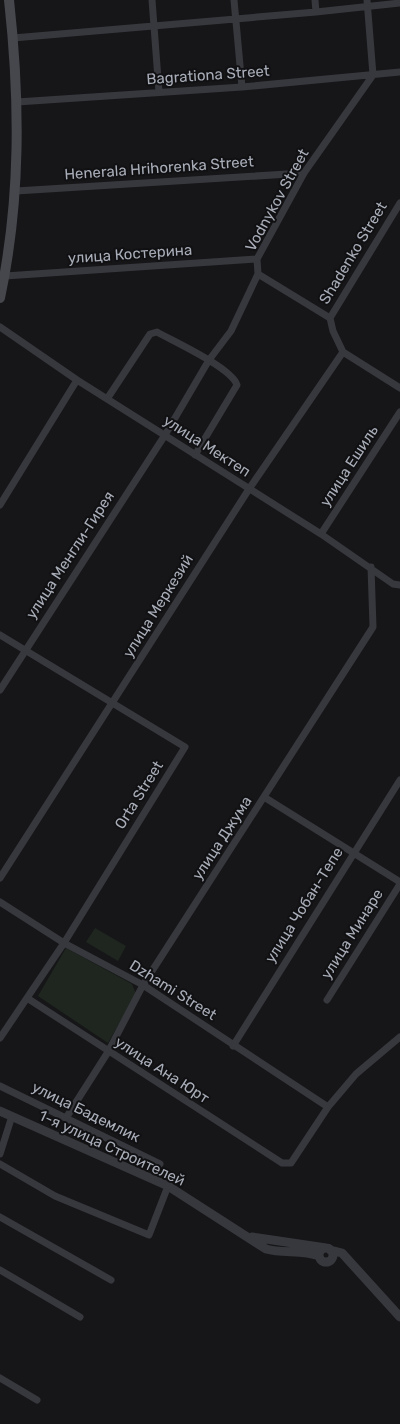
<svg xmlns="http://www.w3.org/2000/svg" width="400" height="1424" font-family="Rubik,sans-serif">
<rect width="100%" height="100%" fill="#161618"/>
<path fill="#1e261f" d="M95,928L126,946L118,961L86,942Z
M66,948L132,984L136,994L108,1043L38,996Z"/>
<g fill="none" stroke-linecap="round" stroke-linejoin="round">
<path stroke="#37383d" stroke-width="7" d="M152,0L159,92
M234,0L242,87
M315,0L316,12
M13,38L316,12L400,3
M17,102L242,87L400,72
M16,191L304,173
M258,274L330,318L333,331L343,352L400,388
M5,276L257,259
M330,318L400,203
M0,327L77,380L321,534L393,584L400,585
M107,399L150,334L157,332C175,342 232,368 237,385L195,455
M0,505L77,380
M321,534L400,412
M0,635L185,747L64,943L0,1038
M0,690L165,435L209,360L231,331L258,274L257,259L304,173L373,75L367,0
M264,797L400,882
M0,878L249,489L343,352
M0,902L64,943L143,985L328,1107
M27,998L282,1163H291L328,1107L356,1074L400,1037
M327,1000L400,884
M233,1046L400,780
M0,1086L160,1164
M66,1118L108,1052L143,985L373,627L371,567
M0,1154L12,1116
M0,1164L55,1196L149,1235L168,1186
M0,1217L111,1280
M0,1270L80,1317
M0,1378L37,1400"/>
<path stroke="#37383d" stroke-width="9" d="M0,1111L168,1186L266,1249C283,1254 303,1249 319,1256
M252,1237L326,1248
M319 1255a7 7 0 1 1 14 0a7 7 0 1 1-14 0Z
M330,1250L342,1253L400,1317"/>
<path stroke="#45474d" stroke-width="10" d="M0,298C21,199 20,100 9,0"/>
</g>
<g text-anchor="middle" stroke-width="4" stroke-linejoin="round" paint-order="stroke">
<g font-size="15" fill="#a8adb8" stroke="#111113">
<text transform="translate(208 75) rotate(-4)" y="5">Bagrationa Street</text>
<text transform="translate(159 168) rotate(-4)" y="5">Henerala Hrihorenka Street</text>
<text transform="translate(277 200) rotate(-61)" y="5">Vodnykov Street</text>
<text transform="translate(353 253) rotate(-59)" y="5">Shadenko Street</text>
<text transform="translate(130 254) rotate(-4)" y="5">улица Костерина</text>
<text transform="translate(207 446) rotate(33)" y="5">улица Мектеп</text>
<text transform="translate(349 466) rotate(-57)" y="5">улица Ешиль</text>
<text transform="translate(70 555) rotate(-57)" y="5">улица Менгли-Гирея</text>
<text transform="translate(158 606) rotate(-58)" y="5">улица Меркезий</text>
<text transform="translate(139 795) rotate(-58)" y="5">Orta Street</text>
<text transform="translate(222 838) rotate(-57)" y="5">улица Джума</text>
<text transform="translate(304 905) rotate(-58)" y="5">улица Чобан-Тепе</text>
<text transform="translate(352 934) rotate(-58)" y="5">улица Минаре</text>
<text transform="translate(173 990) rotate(32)" y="5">Dzhami Street</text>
<text transform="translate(162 1070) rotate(33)" y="5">улица Ана Юрт</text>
<text transform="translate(86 1112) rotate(26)" y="5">улица Бадемлик</text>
<text transform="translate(112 1148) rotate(25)" y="5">1-я улица Строителей</text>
</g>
</g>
</svg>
